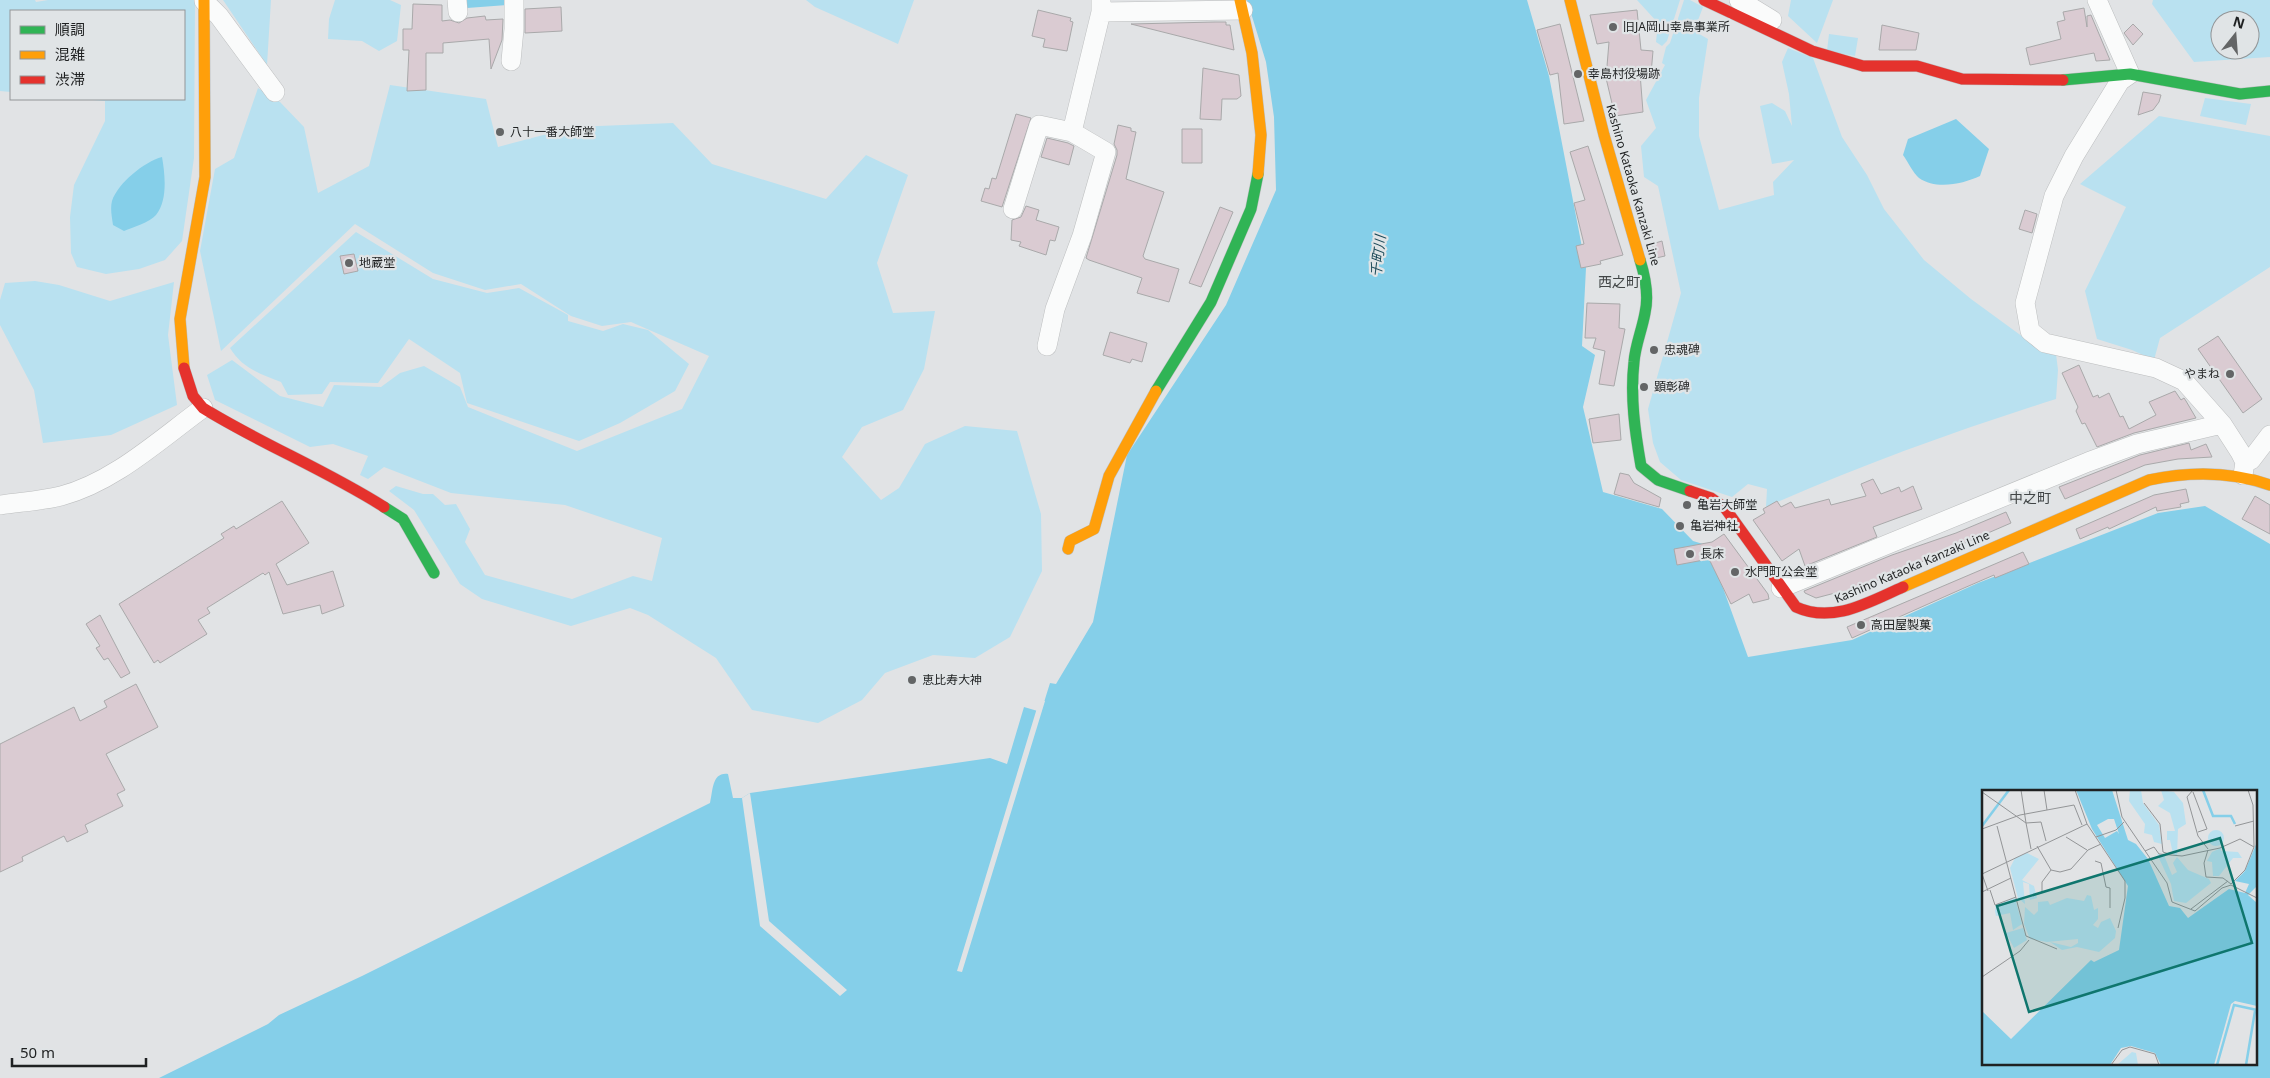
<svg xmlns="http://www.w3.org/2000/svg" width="2270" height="1078" font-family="'Noto Sans','Noto Sans JP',sans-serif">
<rect width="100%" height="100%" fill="#e1e3e5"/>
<path fill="#b9e1f0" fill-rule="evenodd" d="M0,0H35L36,2L48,0H195L194,158L182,241L165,260L139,269L106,274L77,267L71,253L70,217L74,185L105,121V101L81,99H184V11H11V92L0,91Z
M223,0H271L267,65Z
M335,0H390L401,5L397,41L379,51L362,41L328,39L329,19Z
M806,0H914L898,44L815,7Z
M1637,0H1680L1667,41L1662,46L1656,42L1658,23Z
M1684,0H1690L1703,7L1694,31L1708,39L1699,98V136L1719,210L1774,195L1773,182L1794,160L1772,164L1760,106L1772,103L1785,111L1792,126L1789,94L1782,62L1788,48L1813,58L1842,137L1867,175L1884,209L1924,260L1971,299L2045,353L2056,354L2058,370L2056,399C1958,430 1861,465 1766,507L1767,489L1748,484L1732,497L1681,480L1660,462L1653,443L1648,409L1681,293L1658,186L1644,177L1641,146L1656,128L1646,100L1665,65L1662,63L1666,47L1670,43Z
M1791,0H1833L1817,43L1788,16Z
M2153,0H2270V57L2194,62L2152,4ZM2220,20H2250V50H2220Z
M1829,34L1858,38L1855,56L1827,51Z
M390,85L486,99L498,147L574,127L673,123L712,164L826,199L866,155L908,175L877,263L893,313L935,311L924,369L903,410L862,427L842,457L881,500L899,488L925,444L965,426L1017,431L1041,514L1042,571L1010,637L975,658L933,655L885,673L862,700L818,723L752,710L716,658L648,615L630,608L571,626L482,599L460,584L414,510L389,491L396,486L423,494H433L445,505L456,504L470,529L465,542L485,575L572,599L633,576L652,581L662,538L565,505L451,493L384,467L368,479L360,475L368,456L333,444L310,447L215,400L207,375L232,360L280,396L323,407L334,385L381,387L400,373L424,366L460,387L468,407L577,451L682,409L709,356L631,322L602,326L571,316L521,284L485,290L433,273L355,224L221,351L200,251L215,169L234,158L258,88L280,102L304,127L318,193L369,166Z
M2205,98L2251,104L2246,125L2200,116Z
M2159,116L2270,136V267L2160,338L2154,360L2132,350L2097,339L2085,291L2126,207L2080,184Z
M356,232L433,279L487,293L519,288L568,315V321L603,331L623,324L648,330L689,364L675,391L620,423L579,441L467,403L460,373L409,339L378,383L330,382L322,394L288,395L281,382C260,374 242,368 230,348Z
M35,281L59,285L110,301L174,282L168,335L177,405L111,435L43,443L34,390L0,325V300L5,283Z"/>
<path fill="#85cfe9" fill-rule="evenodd" d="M467,0H506L507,5L467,8Z
M1247,0H1527L1549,76L1586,268L1582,346L1595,355L1583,407L1603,492L1662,509L1693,541L1703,544L1723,588L1748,657L1852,640L1978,583L2158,513L2205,506L2270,544V1078H159L268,1024L279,1015L362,976L710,803C713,790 712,772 728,774L733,798H742L750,793L990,758L1007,764L1024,707L1041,712L1050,683L1056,684L1093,622L1127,455L1226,305L1276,190L1274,117L1266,62ZM1984,792H2256V1064H1984Z
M1956,119L1989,149L1980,176C1963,184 1936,190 1919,178C1913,173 1908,162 1903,155L1908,139Z
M162,157C165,174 168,200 156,215C149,223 133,227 124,231L113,225C112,217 110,209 112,201C118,183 144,162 162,157Z"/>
<path fill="#e1e3e5" d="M1042,700L1045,701L962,972L957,971L1037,708L1040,709Z
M750,793L769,921L847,990L840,996L760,926L742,798Z"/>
<path fill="#dacbd2" stroke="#a9a9aa" d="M413,4L442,5V21L450,20L459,23L467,18L485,16L486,20L503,19L502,40L491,69L489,39L443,43V53H426V90L407,91L409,50H403V29H412Z
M561,7L562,31L525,33V9Z
M2084,8L2087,27V16L2091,15L2110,60L2096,61L2094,53L2030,65L2026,48L2061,39L2057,22L2065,20L2063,12Z
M1038,10L1071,18L1070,21L1073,22L1067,51L1043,47L1045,39L1032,36Z
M1637,10L1641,50L1653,51L1651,74L1640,73L1643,112L1615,116L1606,78L1609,42L1597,44L1590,15Z
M1215,22H1226V25H1230L1234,50L1131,24Z
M1560,24L1584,121L1564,124L1558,73L1550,75L1537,30Z
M2133,24L2143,34L2133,45L2124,33Z
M1882,25L1919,33L1916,50H1879Z
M1203,68L1239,75L1241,96L1237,99H1222L1221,120L1200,119Z
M2143,92L2161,95L2159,102L2153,110L2138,115Z
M1016,114L1031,118L1002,207L981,201L985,188L989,189L992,178L996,179Z
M1118,125L1131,128V131L1136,132L1126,179L1164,192L1143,256L1145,259L1179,269L1169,302L1137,293L1142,278L1089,260L1086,258L1117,155V150L1114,144Z
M1182,129H1202V163H1182Z
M1047,138L1068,143L1074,146L1069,165L1041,157Z
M1588,146L1623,255L1600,261L1601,264L1581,268L1576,246L1584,244L1574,203L1585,200L1570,152Z
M1026,206L1039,210L1036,220L1059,227L1055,241L1050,240L1046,255L1019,246L1021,242L1011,240L1012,220L1021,217Z
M1220,207L1233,212L1201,287L1189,283Z
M2025,210L2037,214L2032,233L2019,229Z
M1662,241L1665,256L1656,258L1652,244Z
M354,254L358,271L344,274L340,256Z
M1587,303L1620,304L1619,328L1625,329L1614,386L1599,384L1605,351L1593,348L1596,338H1585Z
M1110,332L1147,343L1142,362L1132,359L1130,363L1103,355Z
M2218,336L2262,399L2243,413L2198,349Z
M2079,365L2093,397L2098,395L2099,398L2109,393L2120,417L2123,416L2129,429L2156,415L2149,402L2175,391L2181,400L2184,398L2186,401L2196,418L2134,433L2097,447L2085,423L2082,424L2076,411L2078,407L2062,373Z
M1619,414L1621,440L1593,443L1589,419Z
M2189,443L2191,450L2206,444L2212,457L2178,459L2145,465L2065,499L2059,487L2140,455Z
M1620,473L1629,475L1634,483L1661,498L1659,507L1614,494Z
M1873,479L1881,494L1899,487L1901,492L1913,486L1922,509L1873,527L1877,537L1805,566L1799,549L1782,561L1753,520L1765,513L1763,509L1777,501L1781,507L1791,502L1795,508L1829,499L1831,505L1866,496L1861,484Z
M2186,489L2189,502L2180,504L2181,507L2157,511L2156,507L2109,529L2108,527L2080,539L2076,529L2154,495Z
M2255,496L2270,505V534L2242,519Z
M282,501L309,543L276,564L287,585L333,571L344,606L322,614L320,605L283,614L269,572L265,575L263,573L207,608L210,613L198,620L207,634L160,663L158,660L154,663L119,604L224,538L221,534L234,526L236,529Z
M2006,512L2011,523L1845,595L1836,597L1835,593L1816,598L1805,593L1804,591L1892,555L1956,533Z
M1724,534L1768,594L1769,599L1753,603L1749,594L1731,604L1709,559L1677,565L1674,549L1712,542Z
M2023,552L2029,564L1995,578L1994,575L1964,588L1852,638L1847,627Z
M100,615L130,673L121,678L108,658L104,660L96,648L100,646L86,624Z
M136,684L158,727L106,754L125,790L117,794L123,806L85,825L88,832L67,842L64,836L22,857L23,861L0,872V744L74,707L80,721L107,707L104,701Z"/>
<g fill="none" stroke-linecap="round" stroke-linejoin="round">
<defs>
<path id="street" d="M457,0L458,12
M1739,0L1772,20
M2097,0L2130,74L2120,81L2074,156L2054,196L2025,303L2030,331L2045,343L2156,368L2184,381L2222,424L2240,452L2245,462L2243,475
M204,1L219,16L275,92
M1101,12L1243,10
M511,61L514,29V0
M1072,132L1101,12V0
M1013,209L1039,125L1072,132L1106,152L1082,236L1055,309L1047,346
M2245,462L2251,460L2270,435
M0,505C20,502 41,501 61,496C114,482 159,440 203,408
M1781,588L2088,462L2137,444L2222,424"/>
<path id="fast" d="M2063,80L2130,74L2240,94L2270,91
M1640,260C1645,276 1649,296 1645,313C1642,330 1635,346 1634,362C1630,397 1635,432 1641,466L1658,480L1690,491
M1156,391L1211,302L1251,209L1258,174
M384,507L403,519L434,573"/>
<path id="slow" d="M1240,0L1252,53L1261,135L1258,174
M1570,0L1604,135L1640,260
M184,368L180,319L205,177L204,0
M1068,549L1070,541L1094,529L1109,476L1156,391
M1903,587L2149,480C2191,471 2230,471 2270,485"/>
<path id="jam" d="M1704,0L1812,51L1863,66H1917L1962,79L2063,80
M184,368L193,396L203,408C261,444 326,470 384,507
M1690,491L1711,498L1725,508L1796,607C1833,624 1869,602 1903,587"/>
</defs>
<use href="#street" stroke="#bcbebf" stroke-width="20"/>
<use href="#fast" stroke="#bcbebf" stroke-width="12"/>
<use href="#slow" stroke="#bcbebf" stroke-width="12"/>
<use href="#jam" stroke="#bcbebf" stroke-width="12"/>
<use href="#street" stroke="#fafbfb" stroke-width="19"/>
<use href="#fast" stroke="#30b455" stroke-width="11"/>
<use href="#slow" stroke="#ff9f0a" stroke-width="11"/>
<use href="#jam" stroke="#e5322d" stroke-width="11"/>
</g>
<g fill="#636566" stroke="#e0e4e6" stroke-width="2">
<circle cx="1613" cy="27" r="5"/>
<circle cx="1578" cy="74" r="5"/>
<circle cx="500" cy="132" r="5"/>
<circle cx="349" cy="263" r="5"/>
<circle cx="1654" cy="350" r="5"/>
<circle cx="2230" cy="374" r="5"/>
<circle cx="1644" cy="387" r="5"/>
<circle cx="1687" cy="505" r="5"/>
<circle cx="1680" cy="526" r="5"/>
<circle cx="1690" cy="554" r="5"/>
<circle cx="1735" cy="572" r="5"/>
<circle cx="1861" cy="625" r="5"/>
<circle cx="912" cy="680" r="5"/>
</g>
<g text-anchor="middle" stroke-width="4.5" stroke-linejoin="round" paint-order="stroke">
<g font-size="12" fill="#1f2122" stroke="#e0e4e6" text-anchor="start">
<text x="1623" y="31">旧JA岡山幸島事業所</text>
<text x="1588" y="78">幸島村役場跡</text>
<text x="510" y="136">八十一番大師堂</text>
<text x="359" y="267">地蔵堂</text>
<text x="1664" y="354">忠魂碑</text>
<text x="2220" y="378" text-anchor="end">やまね</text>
<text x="1654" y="391">顕彰碑</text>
<text x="1697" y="509">亀岩大師堂</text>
<text x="1690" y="530">亀岩神社</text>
<text x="1700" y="558">長床</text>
<text x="1745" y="576">水門町公会堂</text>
<text x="1871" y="629">高田屋製菓</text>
<text x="922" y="684">恵比寿大神</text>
</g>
<g font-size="12" fill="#1f2122" stroke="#e0e4e6">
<text transform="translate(1633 185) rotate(74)" y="4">Kashino Kataoka Kanzaki Line</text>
<text transform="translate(1912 567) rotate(-23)" y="4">Kashino Kataoka Kanzaki Line</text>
</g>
<g font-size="14" font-style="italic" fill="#1b4958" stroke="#e0e4e6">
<text transform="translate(1378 256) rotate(-83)" y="5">千町川</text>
</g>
<g font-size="14" fill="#414546" stroke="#e0e4e6">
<text x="1619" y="287">西之町</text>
<text x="2030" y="503">中之町</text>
</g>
</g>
<g transform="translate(1982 790)">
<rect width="275" height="275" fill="#e1e3e5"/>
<path d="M148,0H159L161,13L177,35L180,54L172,52L170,45L162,43L163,34L147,11ZM179,0L192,2L201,13L204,34L196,39L195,66L191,64L188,50H185V41H193L188,23L176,16L182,10ZM226 48a8 8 0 1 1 16 0a8 8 0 1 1-16 0ZM239,58V61L256,62L260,68H251L237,86H231L230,72L225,71L230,62ZM45,63L57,69L40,90L52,96L55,108L48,110L47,94L41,92L43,114L36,108L28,78L33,68ZM175,64L182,65L190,85L195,82L191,73L195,67L206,80L227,89L229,93L204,113L192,111L189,94ZM105,105L109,106L112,120L116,118V129L111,135L116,138L119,132L128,128L134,141L133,148L117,162L95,157L80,160L68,152L89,157L96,153V149L65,152L48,149L42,134L43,117L52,125L56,121V112L66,111L68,115L85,108L102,111ZM33,108L40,134L31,140L28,123L14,126L13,121L14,115ZM41,138L45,150L32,158L24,143ZM150,262L154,263L156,275H135Z" fill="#b9e1f0"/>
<path d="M94,0H130L146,50L154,54L166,69L187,116L198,118L206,128L247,99L263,103L267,94L253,91L263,81L275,52V96L266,105L275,113V216L253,211L249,214L232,275H179L173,263L149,256L139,258L128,275H0V221L29,249L109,170L112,172L137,160L146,96L110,39ZM126,29H132L137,44L135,41L123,48L115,35Z" fill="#85cfe9" fill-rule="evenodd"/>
<path fill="none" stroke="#85cfe9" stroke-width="2.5" d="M221,0L231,26H249L253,34M0,36L27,0M235,275L252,215L275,220M264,275L273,221"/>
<path fill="none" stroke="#939597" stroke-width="1" d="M39,0L44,33L59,32L64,51M62,0L65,20M93,0L105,34M134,0L140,27L185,93L190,112L213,121L240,98L249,95L275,108M211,0L205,7L216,46L226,59M0,2L44,33L49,59M211,2L225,39L216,42M162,13L178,34L181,62L187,64M15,36L44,146L75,159M253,36L272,31M0,39L38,25L92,15L100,35M84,47L105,60M114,47L134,40L142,32M55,56L69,80L78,82L89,79L106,60L119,54M226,60L222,73L224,87L241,88L249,94M163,61L172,57L177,64L200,66L238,58L258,49L272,57M113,71L119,73L124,97L128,98V118M0,84L105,34L143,91V108L136,138M0,84L6,101M249,94L263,80L272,57L271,15L266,0M8,100L13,115L34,107M0,102L29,88M60,103V92L69,80M209,119L246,91M0,187L38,161L47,150M129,275L140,260L148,257L173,264L177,275"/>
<path fill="#0f766e" fill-opacity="0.15" stroke="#0f766e" stroke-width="2.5" d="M238,48L270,153L47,222L15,116Z"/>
<rect width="275" height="275" fill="none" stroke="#1f2122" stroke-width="2.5"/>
</g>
<rect x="10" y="10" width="175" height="90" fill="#e0e4e6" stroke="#939698"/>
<rect x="20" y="26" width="25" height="8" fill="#30b455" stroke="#939698"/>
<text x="55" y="35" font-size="15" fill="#1f2122">順調</text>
<rect x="20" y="51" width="25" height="8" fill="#ff9f0a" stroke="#939698"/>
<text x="55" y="60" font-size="15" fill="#1f2122">混雑</text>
<rect x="20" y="76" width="25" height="8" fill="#e5322d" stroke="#939698"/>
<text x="55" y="85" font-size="15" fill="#1f2122">渋滞</text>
<g transform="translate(2235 35) rotate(17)"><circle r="24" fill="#e0e4e6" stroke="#939698"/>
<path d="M0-4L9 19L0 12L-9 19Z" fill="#636566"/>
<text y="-8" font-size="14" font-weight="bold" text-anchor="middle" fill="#1f2122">N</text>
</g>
<path d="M12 1058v8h134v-8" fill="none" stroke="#1f2122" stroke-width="2.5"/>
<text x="20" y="1058" font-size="15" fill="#1f2122" stroke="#e0e4e6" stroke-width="4" paint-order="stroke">50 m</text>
</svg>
